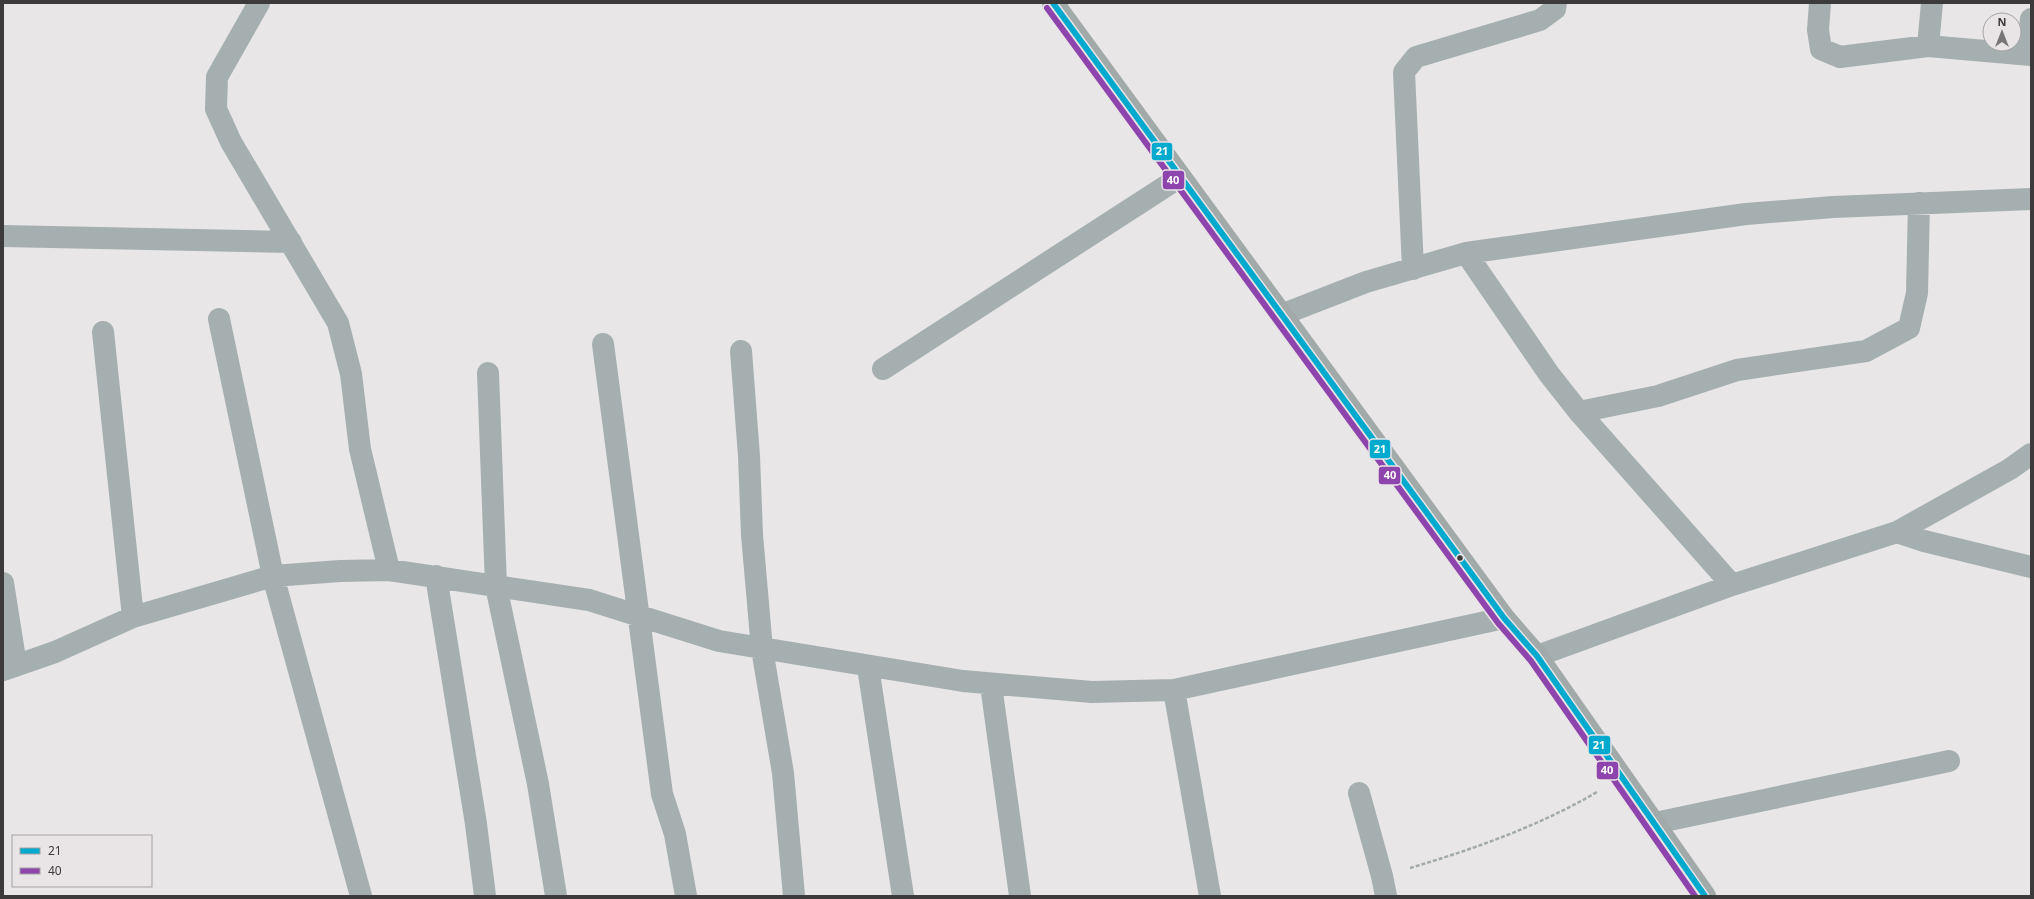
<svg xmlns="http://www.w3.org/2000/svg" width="2034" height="899" font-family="'Noto Sans',sans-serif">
<rect width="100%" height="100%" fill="#e8e6e7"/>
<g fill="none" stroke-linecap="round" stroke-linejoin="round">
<path stroke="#a2aaaa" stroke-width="2.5" stroke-dasharray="4 2" stroke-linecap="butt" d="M1410,868C1474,849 1539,826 1597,792"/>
<path stroke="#a6afb0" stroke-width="22" d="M259,3L217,77L216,109L231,142L338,323L351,374L360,449L389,570
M1820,3L1818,30L1821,49L1840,57L1928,46L2031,55
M1928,46L1932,3
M2027,54L2031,19
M3,236L291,242
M1466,253L1549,374L1579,412L1732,585
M1413,269L1404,72L1416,57L1540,20L1555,9L1556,3
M1281,315L1366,282L1466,253L1746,214L1833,207L2031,199
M219,319L273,576L361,896
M103,332L133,617
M603,344L662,794L675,834L686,896
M741,351L749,456L752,535L762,649L783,773L794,896
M883,369L1180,177
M488,373L496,586L538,784L556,896
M1579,412L1658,396L1737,370L1866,351L1909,328L1917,293L1919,203
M1897,532L1924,541L2031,567
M436,576L476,824L485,896
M3,583L16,665
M1537,656L1732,585L1897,532L2010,469L2031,454
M868,667L903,896
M3,670L55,652L133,617L273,576L340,571L389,570L589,600L719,641L963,681L1092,692L1174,690L1504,618
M991,685L1020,896
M1174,690L1210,896
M1359,793L1382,876L1386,896
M1655,823L1949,761"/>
<path stroke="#a1a9a9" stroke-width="22" d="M1053,3L1504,618L1537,656L1705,896"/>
<defs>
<path id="bus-1" d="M1053,3L1504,618L1537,656L1705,896"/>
<path id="bus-2" d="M1047,8L1498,623L1531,661L1695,896"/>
</defs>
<use href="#bus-1" stroke="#e9e5e6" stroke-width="9"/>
<use href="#bus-2" stroke="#e9e5e6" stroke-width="9"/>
<use href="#bus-1" stroke="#00a9ce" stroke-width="6"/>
<use href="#bus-2" stroke="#8e44ad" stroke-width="6"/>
</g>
<circle fill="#3c3a3a" stroke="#e9e5e6" stroke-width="1.5" cx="1460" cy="558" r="3.5"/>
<g stroke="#e9e5e6" stroke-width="1.5">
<rect x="1151" y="142" width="22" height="19" rx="4" fill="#00a9ce"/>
<rect x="1162" y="170" width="23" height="20" rx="4" fill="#8e44ad"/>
<rect x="1369" y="439" width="22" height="20" rx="4" fill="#00a9ce"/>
<rect x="1378" y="466" width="23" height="19" rx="4" fill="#8e44ad"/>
<rect x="1588" y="735" width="23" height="20" rx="4" fill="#00a9ce"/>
<rect x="1596" y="761" width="23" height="19" rx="4" fill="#8e44ad"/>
</g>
<g font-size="11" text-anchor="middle" font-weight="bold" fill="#fff">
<text x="1162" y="155">21</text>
<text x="1173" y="184">40</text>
<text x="1380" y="453">21</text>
<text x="1390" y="479">40</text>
<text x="1599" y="749">21</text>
<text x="1607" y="774">40</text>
</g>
<rect width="2034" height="899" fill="none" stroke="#3c3a3a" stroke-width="8"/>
<rect x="12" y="835" width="140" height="52" fill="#e9e5e6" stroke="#a4a1a1"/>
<rect x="20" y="848" width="20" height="6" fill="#00a9ce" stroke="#a4a1a1"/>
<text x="48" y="855" font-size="12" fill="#3c3a3a">21</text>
<rect x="20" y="868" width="20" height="6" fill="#8e44ad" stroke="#a4a1a1"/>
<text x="48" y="875" font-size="12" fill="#3c3a3a">40</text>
<g transform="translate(2002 32)"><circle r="19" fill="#e9e5e6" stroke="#a4a1a1"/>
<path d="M0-3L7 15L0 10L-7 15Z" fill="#787677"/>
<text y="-6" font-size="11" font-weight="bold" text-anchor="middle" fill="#3c3a3a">N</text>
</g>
</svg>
